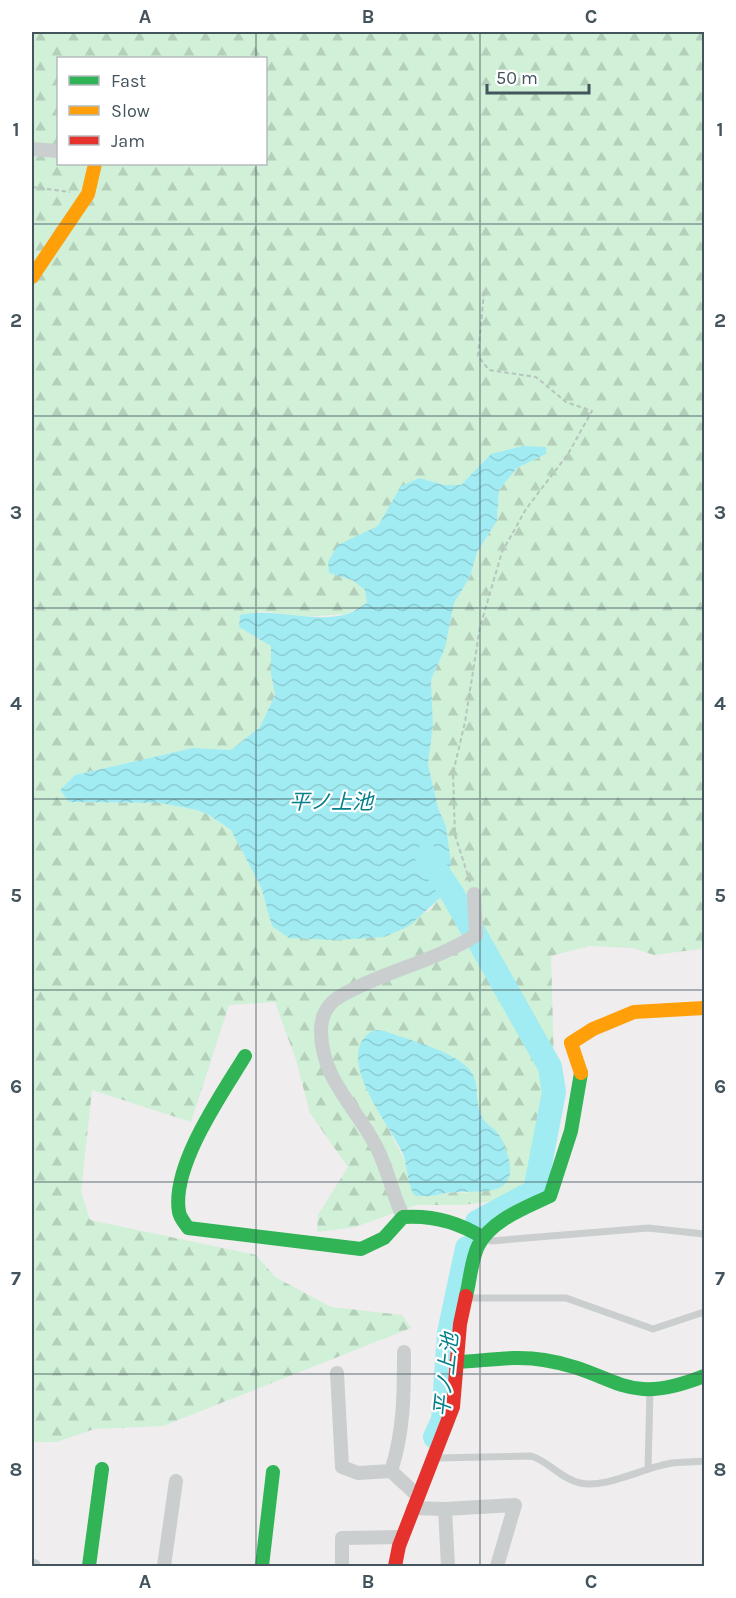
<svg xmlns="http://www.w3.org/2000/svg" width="736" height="1598" font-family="Karla,'Noto Sans JP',sans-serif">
<defs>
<pattern id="forest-firs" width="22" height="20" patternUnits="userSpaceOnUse" patternTransform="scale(1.5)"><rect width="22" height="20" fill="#d0f0d7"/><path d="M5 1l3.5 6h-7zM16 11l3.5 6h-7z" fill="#b4d0bb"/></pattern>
<pattern id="water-waves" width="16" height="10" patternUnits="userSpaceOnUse" patternTransform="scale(1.5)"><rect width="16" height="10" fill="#a1ecf2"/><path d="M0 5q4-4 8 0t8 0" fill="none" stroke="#8cccd2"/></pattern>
</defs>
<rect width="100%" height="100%" fill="#efedee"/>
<path fill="url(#forest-firs)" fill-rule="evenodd" d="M32,32H704V946L700,949L654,955L633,948L589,946L551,956L556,1131L527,1197L462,1205H417L355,1227L317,1232L318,1215L348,1167L310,1113L296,1060L275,1002L229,1005L191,1122L92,1090L81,1192L90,1220L256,1255L275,1277L331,1307L402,1315L411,1328L163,1426L94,1429L57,1442H32ZM58,58H266V164H58ZM491,454H546L517,468L499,490L497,521L477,552L470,577L454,603L445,648L431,680L433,725L428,764L438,808L446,826L445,882L440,898L428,912L272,926L261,887L231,830L209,815L197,810L160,803L69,802L60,790L75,775L193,748L231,750L260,727L275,695L271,674V646L239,627L260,611L303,617L346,614L368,603L365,590L352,580L329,573L378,526L388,509L420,478L445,485H461ZM385,1031L451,1056L464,1064L478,1094L476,1104L483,1120L498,1133L467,1193L455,1192L423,1197L384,1120Z"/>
<path fill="url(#water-waves)" d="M523,446L546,447V454L517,468L499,490L497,521L477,552L470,577L454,603L445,648L431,680L433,725L428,764L438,808L446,826L451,864L440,898L409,926L384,937L335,940L289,938L272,926L261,887L231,830L209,815L197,810L160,803L69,802L60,790L75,775L193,748L231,750L260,727L275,695L271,674V646L239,627L240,615C275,607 313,624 347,614C354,612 361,606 367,603L365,590L352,580L329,573L328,562L338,545L378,526L401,486L420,478L444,485H461L491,454Z
M374,1030L385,1031C408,1040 451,1050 468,1068C481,1081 474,1099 481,1115C484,1123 490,1125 496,1131C502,1137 507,1152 509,1160C518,1199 476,1190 454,1192C440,1193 429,1199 414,1195C407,1182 408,1168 403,1154C392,1127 329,1054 374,1030Z"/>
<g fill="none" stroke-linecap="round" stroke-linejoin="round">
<path stroke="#a1ecf2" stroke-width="24" d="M427,856L453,895L550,1067L554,1092L535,1191L477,1222
M435,1437L443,1420L449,1333L467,1248"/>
<path stroke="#b6c5be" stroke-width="2" stroke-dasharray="4.5 3" stroke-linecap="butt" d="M32,187L70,192
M470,882L455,835L453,773L465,722L480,627L502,552L526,509L568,454L592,411L566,402L536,377L489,370L478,356L484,292"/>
<path stroke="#cacecf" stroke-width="7" d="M484,1238L491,1241L648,1228L704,1234
M467,1298H566L653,1329L704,1312
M436,1458L531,1456C550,1462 561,1479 580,1483C605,1489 645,1467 672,1463C682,1462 694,1462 704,1461
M648,1469L650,1391"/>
<path stroke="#cacecf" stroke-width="14" d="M32,149L58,151
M403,1217C393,1195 388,1170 377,1148C357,1108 321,1079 321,1031C321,1017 327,1004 339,997C383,971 434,962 476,935L474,894
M404,1352C404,1393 404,1432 391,1471L418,1496
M337,1373L342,1467L358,1473L391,1471
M413,1508L445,1509L448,1566
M445,1509L515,1505L497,1566
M32,1566H34
M164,1566L176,1481
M342,1566V1538L402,1537"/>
<path stroke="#30b455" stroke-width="14" d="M245,1056C222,1094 171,1166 179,1212C180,1218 185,1223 188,1228L361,1249L384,1238L403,1217C431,1215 458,1222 482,1237
M466,1296C470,1281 471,1261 478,1246C491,1220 525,1208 550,1196L571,1131L581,1073
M456,1362C485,1361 515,1355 544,1360C616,1371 622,1409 704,1376
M89,1566L102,1469
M262,1566L273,1472"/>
<path stroke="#ff9f0a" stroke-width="14" d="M32,277L88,194L95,164
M581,1073L571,1043L593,1029L634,1012L704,1008"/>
<path stroke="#e5322d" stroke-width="14" d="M395,1566L399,1546L453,1407L460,1324L466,1296"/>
</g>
<path fill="none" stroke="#43545c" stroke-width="1.5" stroke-opacity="0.55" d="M256,32V58M480,32V1566M256,164V1566M32,224H704M32,416H704M32,608H704M32,799H704M32,990H704M32,1182H704M32,1374H704"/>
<g text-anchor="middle" stroke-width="4.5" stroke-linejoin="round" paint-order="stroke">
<g font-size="21" font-style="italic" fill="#04808a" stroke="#fff">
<text x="331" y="809">平ノ上池</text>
<text transform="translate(446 1375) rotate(-84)" y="7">平ノ上池</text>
</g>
</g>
<rect width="736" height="1598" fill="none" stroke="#ffffff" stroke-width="66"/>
<rect x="57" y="57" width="210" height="108" fill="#ffffff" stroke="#b4bbbe" stroke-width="1.5"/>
<rect x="69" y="76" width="30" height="9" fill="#30b455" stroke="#b4bbbe" stroke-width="1.5"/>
<text x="111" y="87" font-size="18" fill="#43545c">Fast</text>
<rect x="69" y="106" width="30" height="9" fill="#ff9f0a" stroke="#b4bbbe" stroke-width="1.5"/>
<text x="111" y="117" font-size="18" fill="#43545c">Slow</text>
<rect x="69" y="136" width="30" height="9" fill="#e5322d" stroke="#b4bbbe" stroke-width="1.5"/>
<text x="111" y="147" font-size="18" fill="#43545c">Jam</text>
<path d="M487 84v9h102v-9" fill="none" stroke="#43545c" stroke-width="3"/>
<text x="496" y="84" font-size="18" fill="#43545c" stroke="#ffffff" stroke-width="4.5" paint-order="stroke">50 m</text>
<rect x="33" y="33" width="670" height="1532" fill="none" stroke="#43545c" stroke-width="2"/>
<g font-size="20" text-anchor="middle" font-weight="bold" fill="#43545c">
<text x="145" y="23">A</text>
<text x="368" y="23">B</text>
<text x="591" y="23">C</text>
<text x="16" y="136">1</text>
<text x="720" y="136">1</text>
<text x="16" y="327">2</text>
<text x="720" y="327">2</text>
<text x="16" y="519">3</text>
<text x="720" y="519">3</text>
<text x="16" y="710">4</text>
<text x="720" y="710">4</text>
<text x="16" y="902">5</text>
<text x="720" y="902">5</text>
<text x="16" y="1093">6</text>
<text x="720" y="1093">6</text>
<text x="16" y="1285">7</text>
<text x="720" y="1285">7</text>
<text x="16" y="1476">8</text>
<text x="720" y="1476">8</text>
<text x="145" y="1588">A</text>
<text x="368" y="1588">B</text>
<text x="591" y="1588">C</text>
</g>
</svg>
